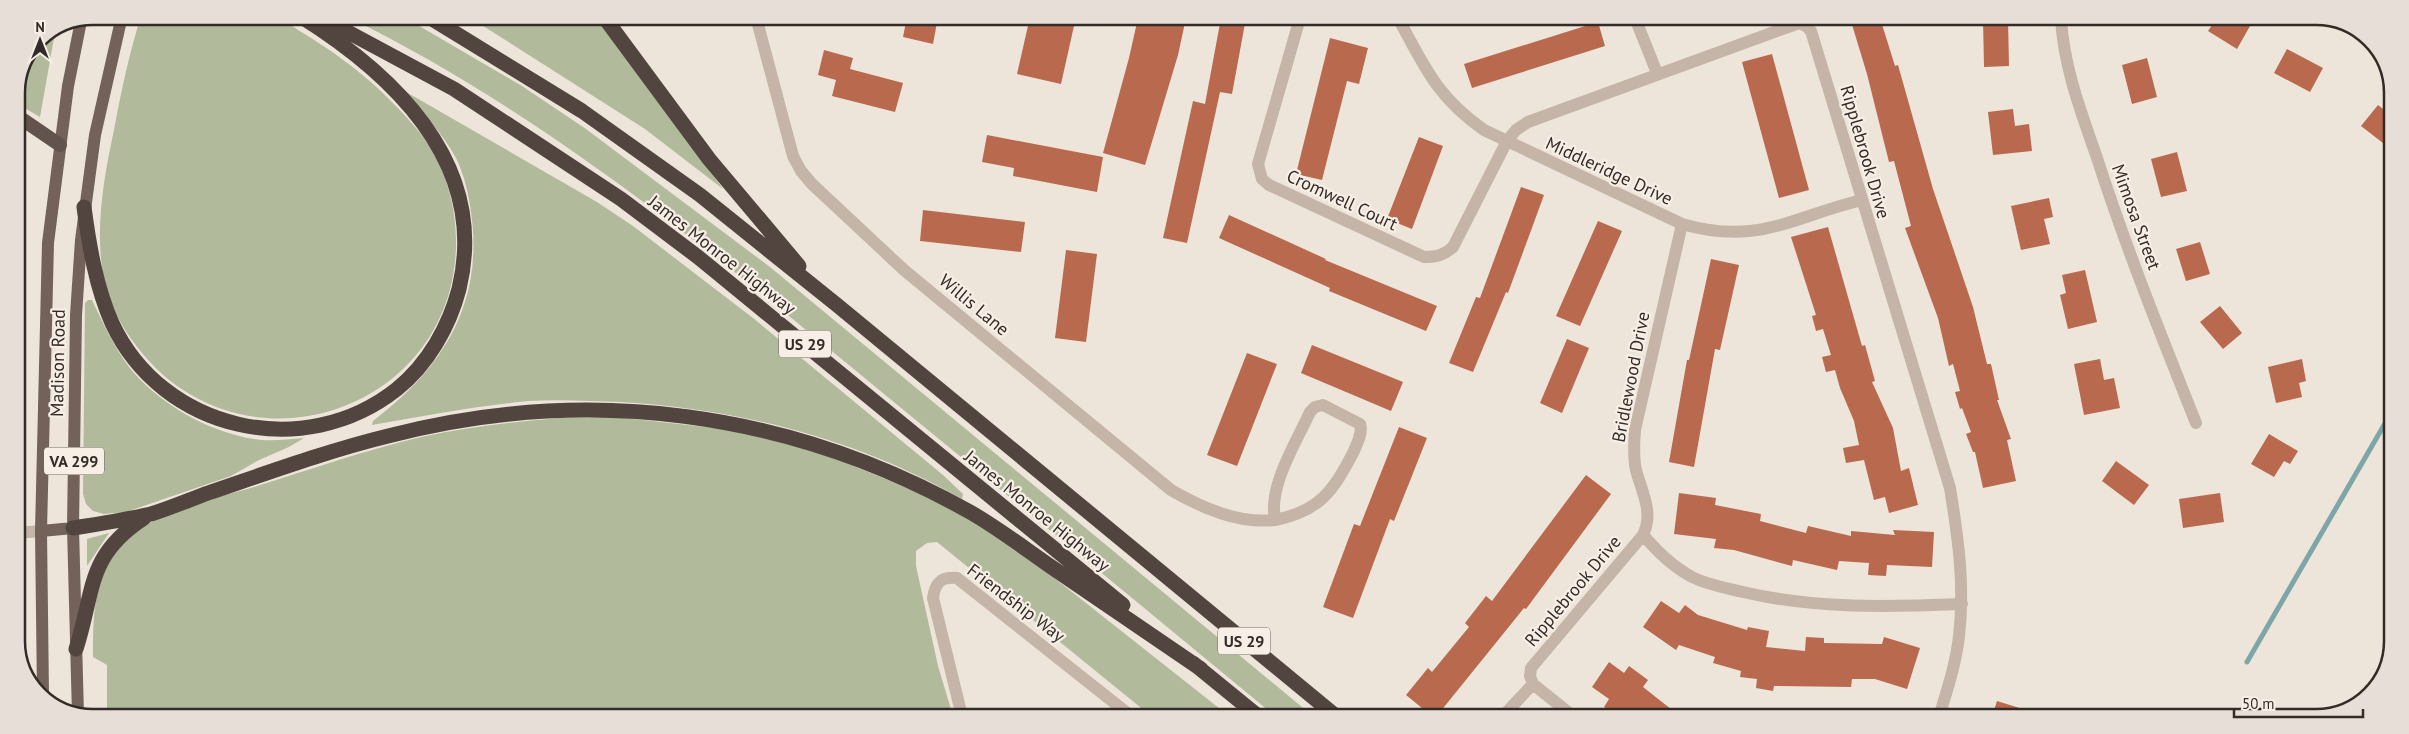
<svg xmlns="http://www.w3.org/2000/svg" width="2409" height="734" font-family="'PT Sans',sans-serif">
<rect width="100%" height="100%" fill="#eee5da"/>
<path fill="#b1bb9c" d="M141,16C173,16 206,16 239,16C250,16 266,14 276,17C285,20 294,28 303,33C347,60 382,88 415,127C444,160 457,204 456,247C451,415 240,480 138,348C117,322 104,292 101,259C97,215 105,172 114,130C121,92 129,54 141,16Z
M348,17H403L409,20L522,86L586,129L770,267L1314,717L1275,716C1143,607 1011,498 878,389C712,252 543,113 348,17Z
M469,17H596L617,41L723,189L645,129Z
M55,32L54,38L40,117L16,103V93L39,39Z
M401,89L597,202L633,226L753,318L943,475L963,494L962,499C857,439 741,409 620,402C590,401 559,399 529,401C476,406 424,416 372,425L373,421C440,370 482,308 472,220C470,200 465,176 456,158C442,132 420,110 401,89Z
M16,139C30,162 18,264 16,295Z
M88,300H92C103,323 114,347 129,367C158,403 208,432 254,439C270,442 287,439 304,438L289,447L259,460L231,476L126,512L104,514L93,511L86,504L83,494L85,303Z
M560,418H625L733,430L814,450L935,499L1001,536L1229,716H1151L937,542L927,543L916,551V566L938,666L953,716L107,715V665L93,657C93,618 93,577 120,546C149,512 212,499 254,487C309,470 365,450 421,437C467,427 513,422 560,418Z
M109,533L87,566V539Z"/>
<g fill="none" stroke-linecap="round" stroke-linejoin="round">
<path stroke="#7da6a8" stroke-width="5" d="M2247,662L2391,413"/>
</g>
<path fill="#b8694e" d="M907,17H938L933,44L903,37Z
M1030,17H1076L1061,84L1017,74Z
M1138,18H1186L1178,55L1145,165L1103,153L1129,58Z
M1221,18H1246L1232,94L1220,92L1187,243L1163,238L1193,101L1205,104Z
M1850,18H1880L1895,66L1898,65L1933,189L1973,307L1987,364H1991L1999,400H1997L2011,439L2007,440L2016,481L1983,488L1975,452H1973L1966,434L1971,432L1962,408L1960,409L1955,392L1960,391L1953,364L1949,366L1938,318L1905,228L1911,226L1894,161L1889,162L1867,74Z
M1983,19H2008L2009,66L1984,67Z
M2216,19H2254L2237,49L2208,31Z
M1598,22L1605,46L1472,88L1464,64Z
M1330,38L1368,48L1359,84L1347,81L1322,180L1296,174Z
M2287,49L2323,68L2310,92L2274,73Z
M824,50L853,58L850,69L903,83L895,112L832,96L836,80L818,75Z
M1772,54L1809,190L1779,198L1742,62Z
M2147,58L2157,97L2132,104L2122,65Z
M2378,105L2392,116V150L2361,126Z
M2013,109L2015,126L2029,124L2032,151L1993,155L1988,112Z
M987,135L1103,157L1097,192L1013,176L1014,168L982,162Z
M1419,137L1443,146L1412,229L1387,219Z
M2177,152L2187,191L2161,197L2151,159Z
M1521,187L1544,195L1508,293L1506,292L1473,372L1449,363L1476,297L1480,298Z
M2049,198L2053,217L2044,219L2050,244L2021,250L2011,206Z
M923,210L1025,222L1021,252L920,241Z
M1229,215L1326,259L1325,260L1437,306L1426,331L1329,291L1330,288L1219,238Z
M1598,221L1622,231L1580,326L1556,316Z
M1828,227L1862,346L1865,345L1875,381L1872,382L1893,428L1901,471L1909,468L1918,505L1889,513L1885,497L1874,500L1864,460L1846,463L1843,448L1859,445L1854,421L1840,388L1835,370L1826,372L1822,357L1831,355L1823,329L1816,331L1812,316L1816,315L1791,237Z
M2200,242L2210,274L2186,281L2176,249Z
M1066,250L1097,254L1086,342L1055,338Z
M1711,259L1739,265L1720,350L1715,349L1694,467L1669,462L1687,360H1689Z
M2085,270L2097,322L2068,329L2060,295L2066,293L2062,275Z
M2220,306L2242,333L2223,349L2200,322Z
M1567,339L1589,348L1562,413L1540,403Z
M1312,345L1403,382L1391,411L1301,373Z
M1247,353L1277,364L1237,466L1207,455Z
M2100,359L2104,380L2114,378L2120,408L2084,415L2074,364Z
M2302,359L2306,381L2299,383L2302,397L2276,403L2268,367Z
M1399,427L1427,438L1394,521L1390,519L1353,618L1323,607L1354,524L1360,526Z
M2269,434L2298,451L2290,464L2284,461L2274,477L2251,464Z
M2116,461L2149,485L2134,505L2102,481Z
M1586,475L1611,494L1526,609L1524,608L1436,717H1433L1406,695L1428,668L1432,672L1469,627L1465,623L1486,596L1492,601Z
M1679,493L1716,498L1715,505L1761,514L1760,521L1806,533L1808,526L1851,536V531L1895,535L1893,530L1934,532L1932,567L1887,565L1886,576L1868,575L1869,563L1839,561L1837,570L1793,560L1792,566L1734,550L1714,548L1716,539L1674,534Z
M2220,493L2224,522L2183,528L2179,499Z
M1661,601L1679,613L1685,605L1698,615L1747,630L1748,627L1769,631L1766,647L1805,651L1806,637L1824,638V643L1882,644L1884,637L1920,648L1907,689L1875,679H1852L1851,687L1774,686L1773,691L1756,688L1757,679L1740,677L1741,671L1713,663L1715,657L1679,645L1676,650L1643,627Z
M1609,662L1624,673L1629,666L1648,680L1643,687L1681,717H1618L1604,707L1609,699L1592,687Z
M1997,701L2039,714V717H1992Z"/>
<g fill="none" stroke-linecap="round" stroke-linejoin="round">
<path stroke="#c5b5a8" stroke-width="12" d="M756,17L793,156L801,171L812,184L904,270L1171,490C1202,508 1238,524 1275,520
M1300,18L1258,164L1262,179L1269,185L1424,257C1437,257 1444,255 1453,247L1507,141L1516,130L1528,122L1799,23L1806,26L1811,31L1950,488C1958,537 1965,586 1959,636C1956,664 1947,690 1939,717
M1398,18C1425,67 1436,96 1484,130L1682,224C1759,246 1791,217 1862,200
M1635,18L1657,73
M2061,19C2064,68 2081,112 2097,158C2126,248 2161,335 2196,423
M1323,405L1360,424C1363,433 1357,444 1353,453C1333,491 1320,511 1275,520C1268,486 1296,443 1310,412L1315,407Z
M16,533L41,531
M1643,535C1658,552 1672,566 1692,577C1708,585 1726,588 1743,592C1815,609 1888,607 1962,604
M962,716L933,598C935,583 941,576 957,578L1131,716
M1502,717L1533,684
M1574,717L1533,684L1530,676L1531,668L1643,535C1654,512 1642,493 1636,470C1633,457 1634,443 1635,430L1682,224"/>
<path stroke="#73625a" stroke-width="12" d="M41,531L73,528
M43,695L41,531L48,243L68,86L81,21
M78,715L73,528L76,315L81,240L95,135L122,16"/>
<path stroke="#62544c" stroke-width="14" d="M16,115L60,145"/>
<path stroke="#52453f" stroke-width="15" d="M320,17L454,89L621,199L698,257L1123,605
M429,17L582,111L700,195L837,305L1337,717
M604,17L709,159L799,266
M84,207C89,245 96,287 112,323C162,431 304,463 397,389C428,364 449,327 459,289C489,165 396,76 300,16
M73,528C99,524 125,520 151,514C170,508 189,500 208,493C267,473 327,451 388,436C588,384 790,411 970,512C998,528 1024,548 1050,566C1101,601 1151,635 1201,669
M76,649C95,590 86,556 144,518
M1193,663L1258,716"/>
</g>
<g text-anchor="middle" stroke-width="4.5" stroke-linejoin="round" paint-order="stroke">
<g fill="#f7efe6" stroke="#6d6660" stroke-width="1">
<rect x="779" y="330.5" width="52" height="27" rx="4"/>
<rect x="44" y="447.5" width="60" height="27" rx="4"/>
<rect x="1218" y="627.5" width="52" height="27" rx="4"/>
</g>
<g font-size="16" font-weight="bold" fill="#322b27">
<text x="805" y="350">US 29</text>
<text x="74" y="467">VA 299</text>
<text x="1244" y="647">US 29</text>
</g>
<g font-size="18" fill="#322b27" stroke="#f7efe6">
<text transform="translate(1865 152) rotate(74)" y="6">Ripplebrook Drive</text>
<text transform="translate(1609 171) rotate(25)" y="6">Middleridge Drive</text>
<text transform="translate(1342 200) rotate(25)" y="6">Cromwell Court</text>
<text transform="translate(2136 217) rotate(70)" y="6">Mimosa Street</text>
<text transform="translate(722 255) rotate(38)" y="6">James Monroe Highway</text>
<text transform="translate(974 305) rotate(40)" y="6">Willis Lane</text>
<text transform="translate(58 363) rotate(-89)" y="6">Madison Road</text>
<text transform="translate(1631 377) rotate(-79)" y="6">Bridlewood Drive</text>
<text transform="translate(1037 511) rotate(39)" y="6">James Monroe Highway</text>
<text transform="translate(1573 591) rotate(-50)" y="6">Ripplebrook Drive</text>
<text transform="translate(1016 603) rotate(37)" y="6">Friendship Way</text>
</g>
</g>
<path d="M0 0H2409V734H0ZM93 25H2316A68 68 0 0 1 2384 93V641A68 68 0 0 1 2316 709H93A68 68 0 0 1 25 641V93A68 68 0 0 1 93 25Z" fill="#e7dfd7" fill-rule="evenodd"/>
<path fill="none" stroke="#322b27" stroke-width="2.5" d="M93 25H2316A68 68 0 0 1 2384 93V641A68 68 0 0 1 2316 709H93A68 68 0 0 1 25 641V93A68 68 0 0 1 93 25Z"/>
<g transform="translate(40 40)" stroke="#f7efe6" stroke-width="4" paint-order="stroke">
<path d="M0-4L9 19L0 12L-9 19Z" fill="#322b27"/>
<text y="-8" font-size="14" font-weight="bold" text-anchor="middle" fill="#322b27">N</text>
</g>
<path d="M2234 709v8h129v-8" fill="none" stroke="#322b27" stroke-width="2.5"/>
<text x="2242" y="709" font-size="15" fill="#322b27" stroke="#f7efe6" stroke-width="4" paint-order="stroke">50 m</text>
</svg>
